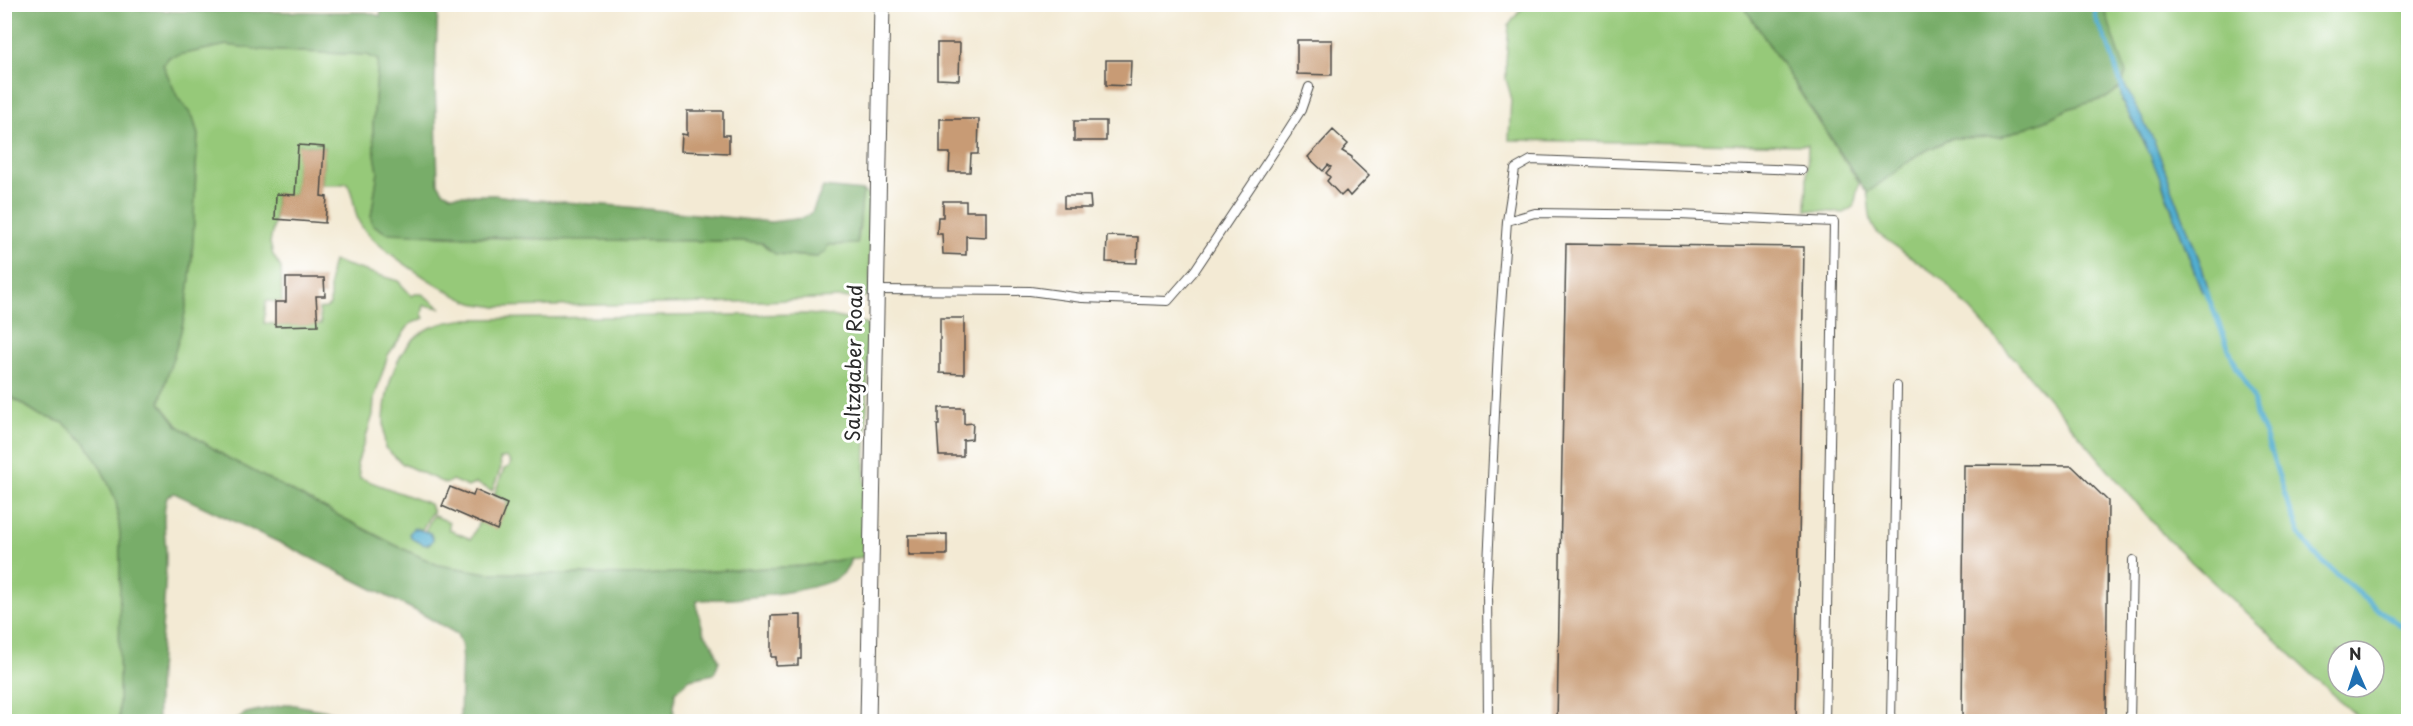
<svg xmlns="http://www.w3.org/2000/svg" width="2413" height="726" font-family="'Playpen Sans',sans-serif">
<rect width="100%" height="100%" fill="#fff"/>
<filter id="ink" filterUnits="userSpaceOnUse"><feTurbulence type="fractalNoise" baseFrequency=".0167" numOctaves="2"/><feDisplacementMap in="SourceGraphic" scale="12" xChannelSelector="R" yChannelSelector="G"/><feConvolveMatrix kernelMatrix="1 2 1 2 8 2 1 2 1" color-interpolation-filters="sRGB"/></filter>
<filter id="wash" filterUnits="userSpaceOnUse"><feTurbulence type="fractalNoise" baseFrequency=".008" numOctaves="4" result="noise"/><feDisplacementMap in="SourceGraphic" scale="24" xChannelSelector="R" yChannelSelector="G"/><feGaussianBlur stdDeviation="1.35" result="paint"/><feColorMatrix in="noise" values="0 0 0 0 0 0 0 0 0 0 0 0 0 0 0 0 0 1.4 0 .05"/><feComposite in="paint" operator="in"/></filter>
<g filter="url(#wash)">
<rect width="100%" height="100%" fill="#f3ead4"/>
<path fill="#96c979" stroke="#607a52" stroke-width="1.5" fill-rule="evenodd" d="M1524,5H1743L1859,183L1854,206L1844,213L1806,210L1808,145L1509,140L1511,96L1506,79V62L1509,25Z
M2099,5H2408V721H2362L2167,539L2014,358L1942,279L1881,236C1867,226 1871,209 1867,193L1919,154L1953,138L2000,137L2046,120L2070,108L2106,98L2121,87L2122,102L2152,157L2202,292L2207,289L2202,267L2154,141L2124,85L2121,68ZM2338,651H2374V687H2338Z
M227,45L262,50L367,55L378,60L373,126L374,148L378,172L371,217L437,236L571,240L742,241L762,243L769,250L797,256L817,257L828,245L857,244C862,227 858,209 863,191L870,197V292L865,297L711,303L496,307C488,305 480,305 473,303C448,295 370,245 359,222C353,210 355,195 347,183L337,185H322L324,147L299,145L295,195L276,194L275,219L270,243L273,255L281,268L282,302L266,301L264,323L275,324L276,326L321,324L319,309L326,308L330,305V273L333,261L398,281L412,296L415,294H422L441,308L424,305L422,314L424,318L410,324L388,355L374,399L373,415L357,464L360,478L430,504L433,513H431L422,530L418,528L428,545L433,539L430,533L425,531L433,515L449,522V530L471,539L479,522L497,529L508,501L494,495L504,469L509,467L511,462L506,457L500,459L501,468L492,491L476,483L468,487L452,480L446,484L403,464L385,448C381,409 388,354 424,331C437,323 453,321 468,319L806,314L832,316L866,324L869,330L863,557L804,566L641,575L487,573L438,565L395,545L228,458L178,426L160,403C166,376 176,350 183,323C196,262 193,197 198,135L193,117L178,99L163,65L169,57Z
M4,393L40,415L64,423L86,444L100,466L116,500L120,534L119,721H5Z"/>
<path fill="#78ad69" stroke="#526c4a" stroke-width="1.5" d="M4,5H84L171,11L367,12L380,16L382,5H438L435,81L438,183L443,191L451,195H495L523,199L619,206L771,222L803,218L812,212L823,187L863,191L857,244L828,245L825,252L817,257L775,254L762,243L742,241L571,240L386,233L372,224L371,217L378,172L374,148L373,126L378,60L367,55L262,50L227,45L169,57L163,65L178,98L193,117L198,135C193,197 196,262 183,323C177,350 166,375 160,403L178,426L228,458L395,545L438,565L487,573L641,575L804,566L851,558C849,566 846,572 839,577C822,589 757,597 734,599C722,600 710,598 697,601V608L704,633L714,646L719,661L714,674L690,679L675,692L673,721H460L462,646L457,634L422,614L293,549L174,493L167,497C161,517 166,536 166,556C166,612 156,666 158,721H119L120,534L116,500L100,466L86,444L64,423L40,415L5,393Z
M1743,5H2103L2126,73L2121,87L2106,98L2070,108L2046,120L2000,137L1952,138L1919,154L1867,193Z
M289,704L333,712L345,721H234L246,713Z"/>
<path fill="#51adcf" stroke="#3e6c7d" stroke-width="1.5" d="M2123,82L2154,141L2202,267L2208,288L2202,292C2181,237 2164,180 2137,128C2129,113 2116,100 2123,82Z
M413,528L430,533L433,539L431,543L425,545L412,539L409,534Z"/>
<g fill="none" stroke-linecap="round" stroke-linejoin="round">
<path stroke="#51adcf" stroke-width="5" d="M2094,4L2096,20L2108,44L2123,90
M2203,284L2233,359L2253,398L2256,415L2266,437L2288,504L2301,537L2316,556L2375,607L2408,631"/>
</g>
<g id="blocks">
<path fill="#c89b74" d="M1297,40H1332V75L1297,74Z
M937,43H960L959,80L937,79Z
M1106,60H1131L1130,86L1106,85Z
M687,111H723V135H729V153L681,151L682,134L687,135Z
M940,119H979L978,154H971L970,172H949L950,153H940Z
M1074,121H1106V141H1074Z
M1333,130L1348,144L1342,151L1352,157V160L1369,176L1350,196L1346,191L1341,196L1327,181L1330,177L1326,173L1331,167L1328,165L1323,171L1308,157Z
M298,145L324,147L321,196L327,197L325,223L275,219L276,194L295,195Z
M1064,196H1090L1091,208H1064Z
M943,201H966V211H986V237L966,236V255L943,254L942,234H937L938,217H943Z
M1107,236L1138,237L1137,263L1106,262Z
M1566,244L1804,247L1796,722H1557Z
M286,278H324L325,296H316L318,325L275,326V302H286Z
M940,318H964V374L940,373Z
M939,408H964V424L973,423L972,439L963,440V456H939L937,425H939Z
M1964,465L2072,466L2108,501L2106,722H1962Z
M450,487L473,496L475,490L507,504L497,530L442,506Z
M947,534V555H908V535Z
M801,615V659H798V665L776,666V657H771V616Z"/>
</g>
</g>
<g filter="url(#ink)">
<use href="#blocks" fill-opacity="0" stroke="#494844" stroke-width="1.5"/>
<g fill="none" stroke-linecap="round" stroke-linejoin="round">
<defs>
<path id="service" d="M1507,221L1515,169L1531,160L1802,170
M876,290L1030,291L1082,298L1168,301L1195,270L1287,132L1301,110L1309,87
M1488,722L1487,587L1498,349L1507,221L1535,213L1679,215L1834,222L1825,722
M1891,722L1897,386
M2130,722L2133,560"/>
<path id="minor" d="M868,722L882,4"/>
</defs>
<use href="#service" stroke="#494844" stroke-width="10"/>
<use href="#minor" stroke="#494844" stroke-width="17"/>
<use href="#service" stroke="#fff" stroke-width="8"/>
<use href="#minor" stroke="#fff" stroke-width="15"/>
</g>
</g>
<g text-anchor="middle" stroke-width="6" stroke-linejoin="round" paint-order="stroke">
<g font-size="20" fill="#2b2b2b" stroke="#fff">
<text transform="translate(854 363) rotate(-89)" y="7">Saltzgaber Road</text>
</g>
</g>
<rect width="2413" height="726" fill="none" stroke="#fff" stroke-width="24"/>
<g transform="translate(2356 669) rotate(357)"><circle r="28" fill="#ffffff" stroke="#aaaaaa" stroke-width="1.5"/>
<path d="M0-4.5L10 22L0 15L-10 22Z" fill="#1f6fb2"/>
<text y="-9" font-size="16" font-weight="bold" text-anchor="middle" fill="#2b2b2b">N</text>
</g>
</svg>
